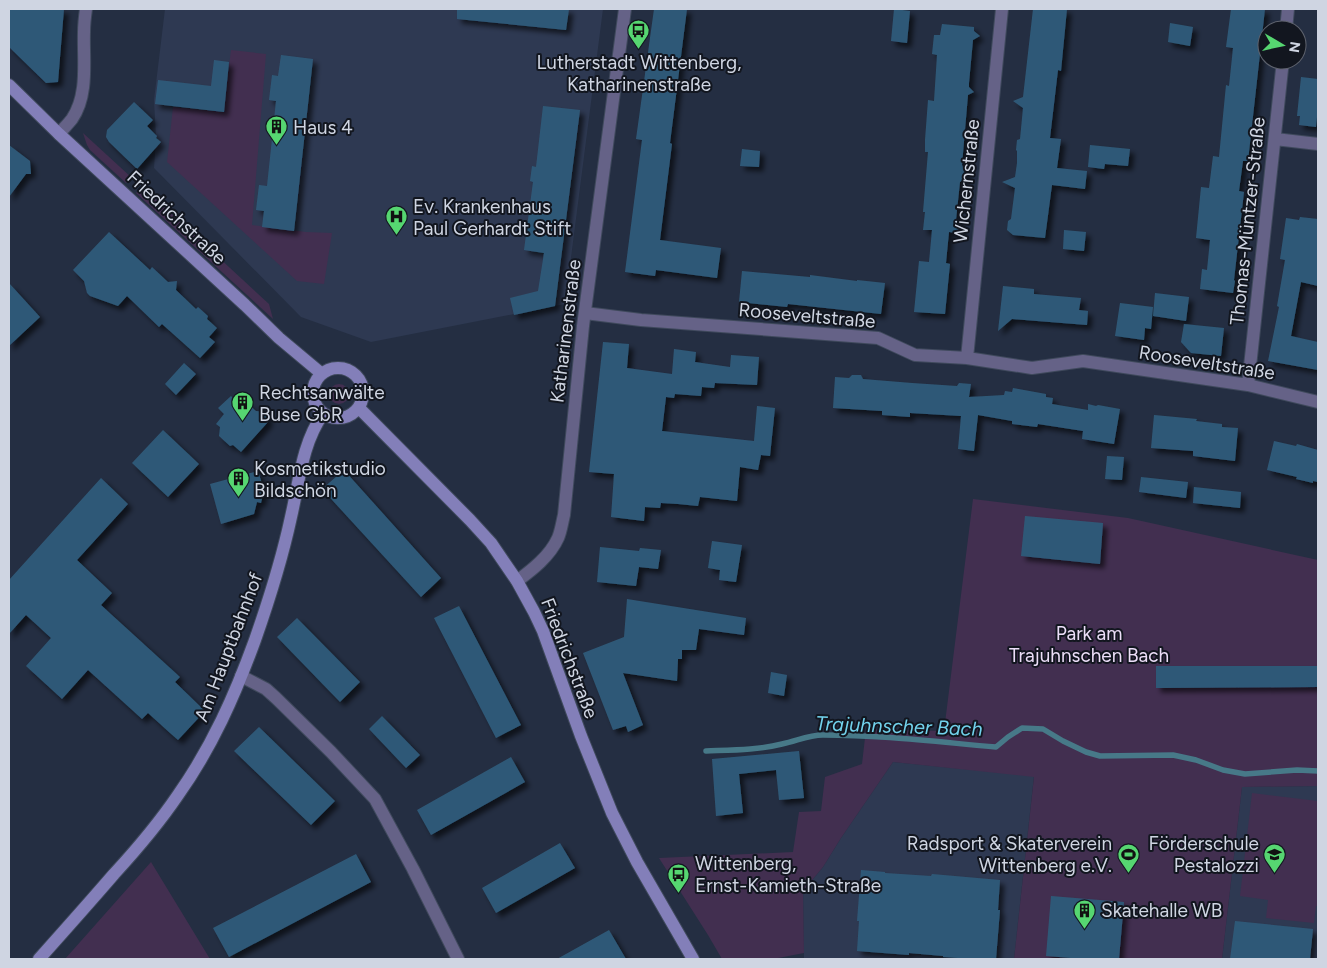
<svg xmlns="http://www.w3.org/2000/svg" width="1327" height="968" font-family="Figtree,sans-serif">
<defs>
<filter id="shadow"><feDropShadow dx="4.5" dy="4.5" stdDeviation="2.5" flood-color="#0009"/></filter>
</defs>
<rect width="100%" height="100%" fill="#242e42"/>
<path fill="#2e3952" d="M165,9H603L565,304L371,342L301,317L154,168L156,138L154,100Z
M893,762L1034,776L1014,959H804L803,891L823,867L841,838Z
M1318,786V959H1222L1242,787Z"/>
<path fill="#422f50" d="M231,50L266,54L252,225L306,232L332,233L324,284L297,281L167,162L173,107L223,112Z
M83,133L132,178L126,183L90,150L87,145Z
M140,189L148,197L151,195L269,304L273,319L136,193Z
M329 394a10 10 0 1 1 20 0a10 10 0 1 1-20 0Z
M973,499L1128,518L1318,560V786L1242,787L1222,959H1014L1034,777L893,762L841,838L823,867L803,891L804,953L773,959H722L708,935L659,858L793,852L799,812L821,811L825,777L862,764L866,729L944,731Z
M1252,793L1318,801V906H1316L1314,923L1266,918L1268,900L1240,896Z
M151,862L210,959H65Z"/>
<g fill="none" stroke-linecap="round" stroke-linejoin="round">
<path stroke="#477988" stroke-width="5.5" d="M706,751C731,750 758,750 782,744C797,741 808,735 823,735C881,735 938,742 996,747L1008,737L1022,728L1043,729L1063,741L1086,752L1100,756L1173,755L1196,760L1223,770L1245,774L1297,770L1318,771"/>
</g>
<path fill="#2f5977" filter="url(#shadow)" d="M9,9H64L58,82L46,83L9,47Z
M457,9H569L566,30L457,19Z
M654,9H687L670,143L672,144L660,240L721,248L717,278L656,270L655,276L625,272L642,140L636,139Z
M894,9L910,11L907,43L891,41Z
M1033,9H1067L1061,71L1058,70L1050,138L1061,139L1057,168L1087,171L1085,189L1052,185L1045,238L1013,235L1007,230L1008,221L1011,219L1015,188L1002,182L1015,177L1017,163V151L1016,150L1017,140L1020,139L1023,108L1013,101L1023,97Z
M1231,9H1265L1248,161H1243L1239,191L1244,192L1234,280L1235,281L1233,293L1200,289L1202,269L1207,270L1210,240L1196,238L1201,187L1209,188L1213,156L1219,157L1226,85L1229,86L1233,48L1226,47Z
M1170,23L1193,27L1190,46L1168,42Z
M942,24L974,27V31L980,36L973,40L969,83V87L974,92L968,95L962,165L966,174L964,179L960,182L956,220L965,234L949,232L946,263L950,264L945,314L914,312L919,261L929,262L932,230H923L925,212H923L928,152H925V140L928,100L934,101L937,55L932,54L934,35H940Z
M281,55L313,59L294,231L262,227L264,211L256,210L259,185L267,186L276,101L269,100L272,75L278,76Z
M214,60L229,62L224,112L155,104L158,80L211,86Z
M1301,77L1318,79V118L1317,117L1316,127L1299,125L1300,116H1297Z
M134,102L153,120L147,126L157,136L156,138L161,142L137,169L109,142L106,137L107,130Z
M543,106L580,110L555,306L514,315L510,298L538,291L544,253L524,250L533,182L530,181L532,166L536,167Z
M9,145L30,161L31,174H26L9,197Z
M1090,145L1130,149L1128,166L1105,164L1104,169L1088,167Z
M742,149L760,151L759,167L740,166Z
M1300,217L1318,219V286L1301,282L1291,336L1318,342V370L1268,361L1279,307L1277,306L1285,260L1280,259L1286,218L1299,220Z
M1064,230L1086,232L1084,251L1063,249Z
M109,232L150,270L152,267L168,282L177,281L176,290L196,309L198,307L208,316L207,319L217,328L209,337L215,342L200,358L162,324L159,327L127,296L118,306L90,296L87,293L84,281L73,270Z
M742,271L810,277V275L857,281V280L885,283L881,314L788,304L787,307L739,302Z
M9,283L40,317L9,346Z
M1003,286L1034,289V294L1081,298L1079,310L1088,311L1087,325L1012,319L998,331Z
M1155,293L1189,297L1186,321L1153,316Z
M1120,303L1153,307L1151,329L1145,328L1144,340L1115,336Z
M1184,324L1224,328L1221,356L1191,353L1181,342Z
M603,342L629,344L627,368L672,374L674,349L696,352L695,362L730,367L731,355L759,357L757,385L715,383L714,388L702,387L701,396L675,394L674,398L666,397L662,431L754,441L757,406L775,408L770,456L761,455L758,470L740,467L737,501L700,497L698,506L678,504L661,503L660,508L645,507L644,521L611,517L614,474L589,472Z
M184,363L196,374L176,395L165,384Z
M852,375H861L863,379L912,383L957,386L959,383L971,384L969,397L1004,395L1005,391L1012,392L1013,388L1046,394V397L1053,398L1052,404L1088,410V404L1096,406L1098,405L1120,409L1114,444L1082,439L1083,431L1038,424L1037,427L1012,424V421L978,415L974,451L958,449L961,416L910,413V417L882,415V411L833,408L835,377L849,378Z
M238,395L256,411L267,412L268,422L241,452L233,445L230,446L219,436L220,427L216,424L224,414L218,408L231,396L234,399Z
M1154,415L1197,419L1196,421L1222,424V427L1238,428L1235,461L1193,456V451L1151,448Z
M163,430L199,464L168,497L132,463Z
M1274,441L1296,446L1297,444L1318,450V482L1313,481V483L1296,479L1297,477L1267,470Z
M1107,456L1124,457L1122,480L1105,479Z
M344,470L441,578L421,597L322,489Z
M258,471L264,490L261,503L257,502L254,514L221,524L210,484Z
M1141,477L1188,482L1186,498L1139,492Z
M101,478L128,504L77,560L112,593L101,605L180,677L175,682L205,711L178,740L170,733L148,713L142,719L88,670L62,699L26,666L51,638L26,615L9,634V580Z
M1194,487L1241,492L1240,508L1193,503Z
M1025,516L1103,523L1100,564L1021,556Z
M712,541L742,545L736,582L719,580L720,570L708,568Z
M600,547L639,551L640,548L661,550L658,569L639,567L636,586L597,582Z
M627,599L746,618L744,635L699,629L696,650H682V659H678L677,681L623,673L643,725L628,732L626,726L613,730L583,653L624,637Z
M459,606L521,725L496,738L434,618Z
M297,618L360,682L340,702L277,637Z
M1156,666H1318V687L1156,688Z
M771,672L787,675L784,696L768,693Z
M382,716L420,755L406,768L369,729Z
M259,727L335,801L311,825L234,751Z
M799,751L804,798L779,800L776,770L739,774L743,813L716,816L712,759Z
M511,757L525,782L431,835L417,810Z
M560,843L575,868L496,913L482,888Z
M356,854L371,882L229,957L213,928Z
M861,870L885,872V873L931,876L932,874L1000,880L998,910H1000L996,959H973L943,957V956L909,953V955L857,951L859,921H857Z
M1051,896L1124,902L1119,959H1084L1046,956Z
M1235,921L1313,929L1310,959H1230Z
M609,930L626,959H557Z"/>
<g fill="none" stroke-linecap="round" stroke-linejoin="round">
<defs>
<path id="street" d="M1286,30L1288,9
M59,134C63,129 68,124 72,119C89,94 83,60 84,32C84,24 85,16 86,9
M1275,139L1318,144
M585,313L641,320L878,338L915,355L967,358L1032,368L1083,361L1248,385L1318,402
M967,358L1002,9
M1248,385L1283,60
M517,581C532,570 550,556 558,538C561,531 562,523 564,515L583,326L625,9
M241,676L266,689L276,698L331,752L375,799L413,869L458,959"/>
<path id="secondary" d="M9,85L59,134L245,305L279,338L322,374
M313 393a25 25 0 1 1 50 0a25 25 0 1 1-50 0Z
M359,408L470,520L491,543L517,581L534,612L543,631L581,736L612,813L637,862L693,959
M39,959C64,931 89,903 114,874C137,849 159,823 178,795C212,747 235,695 255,640C269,600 282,559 291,517C299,483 302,443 323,414"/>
</defs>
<use href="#street" stroke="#3f495c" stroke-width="14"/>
<use href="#secondary" stroke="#3f495c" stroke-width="14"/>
<use href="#street" stroke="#656287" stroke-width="12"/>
<use href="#secondary" stroke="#837fb9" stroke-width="12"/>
</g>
<defs>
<symbol id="bus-pin" viewBox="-11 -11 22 30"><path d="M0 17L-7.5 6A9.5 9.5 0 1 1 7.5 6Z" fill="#56d671" stroke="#12161f"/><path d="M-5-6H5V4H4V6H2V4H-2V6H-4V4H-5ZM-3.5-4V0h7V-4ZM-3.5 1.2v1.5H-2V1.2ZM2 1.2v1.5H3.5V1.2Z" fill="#111"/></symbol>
<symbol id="building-pin" viewBox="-11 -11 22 30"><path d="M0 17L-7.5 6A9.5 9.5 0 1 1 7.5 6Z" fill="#56d671" stroke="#12161f"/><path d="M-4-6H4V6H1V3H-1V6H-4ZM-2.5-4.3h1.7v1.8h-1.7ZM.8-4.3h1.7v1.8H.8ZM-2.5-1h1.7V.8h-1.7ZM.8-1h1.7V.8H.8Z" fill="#111"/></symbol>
<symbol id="hospital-pin" viewBox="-11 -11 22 30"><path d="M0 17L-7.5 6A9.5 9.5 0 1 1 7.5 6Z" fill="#56d671" stroke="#12161f"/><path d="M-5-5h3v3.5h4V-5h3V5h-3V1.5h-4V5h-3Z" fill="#111"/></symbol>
<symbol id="stadium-pin" viewBox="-11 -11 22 30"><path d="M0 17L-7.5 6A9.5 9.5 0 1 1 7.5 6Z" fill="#56d671" stroke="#12161f"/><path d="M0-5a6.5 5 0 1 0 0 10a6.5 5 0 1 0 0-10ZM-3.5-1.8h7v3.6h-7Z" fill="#111"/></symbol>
<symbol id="school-pin" viewBox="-11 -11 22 30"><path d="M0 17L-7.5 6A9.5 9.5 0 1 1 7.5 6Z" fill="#56d671" stroke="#12161f"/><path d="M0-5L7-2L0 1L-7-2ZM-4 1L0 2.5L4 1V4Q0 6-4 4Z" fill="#111"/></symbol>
</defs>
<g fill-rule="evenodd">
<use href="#bus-pin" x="626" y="18" width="25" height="34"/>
<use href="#building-pin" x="264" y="114" width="25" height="34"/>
<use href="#hospital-pin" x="384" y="204" width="25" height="34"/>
<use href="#building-pin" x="230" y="390" width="25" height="34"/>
<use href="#building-pin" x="226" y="466" width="25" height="34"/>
<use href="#stadium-pin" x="1116" y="842" width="25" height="34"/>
<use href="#school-pin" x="1262" y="842" width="25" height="34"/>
<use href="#bus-pin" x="666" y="862" width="25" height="34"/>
<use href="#building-pin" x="1072" y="898" width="25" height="34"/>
</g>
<g text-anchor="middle" stroke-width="4" stroke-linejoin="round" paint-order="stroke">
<g font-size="19" fill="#cfd5e2" stroke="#12161f" text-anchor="start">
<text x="639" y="69" text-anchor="middle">Lutherstadt Wittenberg,<tspan x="639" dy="22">Katharinenstraße</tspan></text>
<text x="293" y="134">Haus 4</text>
<text x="413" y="213">Ev. Krankenhaus<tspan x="413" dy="22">Paul Gerhardt Stift</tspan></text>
<text x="259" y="399">Rechtsanwälte<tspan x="259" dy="22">Buse GbR</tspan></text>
<text x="254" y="475">Kosmetikstudio<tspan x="254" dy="22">Bildschön</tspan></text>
<text x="1112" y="850" text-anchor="end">Radsport &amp; Skaterverein<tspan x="1112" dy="22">Wittenberg e.V.</tspan></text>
<text x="1259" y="850" text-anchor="end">Förderschule<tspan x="1259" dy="22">Pestalozzi</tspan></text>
<text x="695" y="870">Wittenberg,<tspan x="695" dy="22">Ernst-Kamieth-Straße</tspan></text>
<text x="1101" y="917">Skatehalle WB</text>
</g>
<g font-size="19" fill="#cfd5e2" stroke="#12161f">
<text transform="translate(966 181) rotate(-84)" y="7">Wichernstraße</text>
<text transform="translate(177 217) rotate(43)" y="7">Friedrichstraße</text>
<text transform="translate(1247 221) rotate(-84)" y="7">Thomas-Müntzer-Straße</text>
<text transform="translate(807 315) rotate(5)" y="7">Rooseveltstraße</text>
<text transform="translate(565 331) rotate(-83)" y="7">Katharinenstraße</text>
<text transform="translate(1207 362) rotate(9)" y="7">Rooseveltstraße</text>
<text transform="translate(228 647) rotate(-69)" y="7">Am Hauptbahnhof</text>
<text transform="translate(570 658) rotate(69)" y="7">Friedrichstraße</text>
</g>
<g font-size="19" fill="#ecdef8" stroke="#12161f">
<text x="1089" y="640">Park am<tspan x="1089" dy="22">Trajuhnschen Bach</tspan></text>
</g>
<g font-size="20" font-style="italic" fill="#72d2ec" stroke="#12161f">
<text transform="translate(899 726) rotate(2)" y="7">Trajuhnscher Bach</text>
</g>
</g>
<rect width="1327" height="968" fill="none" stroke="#cfd5e2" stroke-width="20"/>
<g transform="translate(1282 45) rotate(99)"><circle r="24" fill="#12161f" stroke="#5e626d"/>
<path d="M0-4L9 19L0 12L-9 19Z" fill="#56d671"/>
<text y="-8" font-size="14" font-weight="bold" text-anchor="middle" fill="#cfd5e2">N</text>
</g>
</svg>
